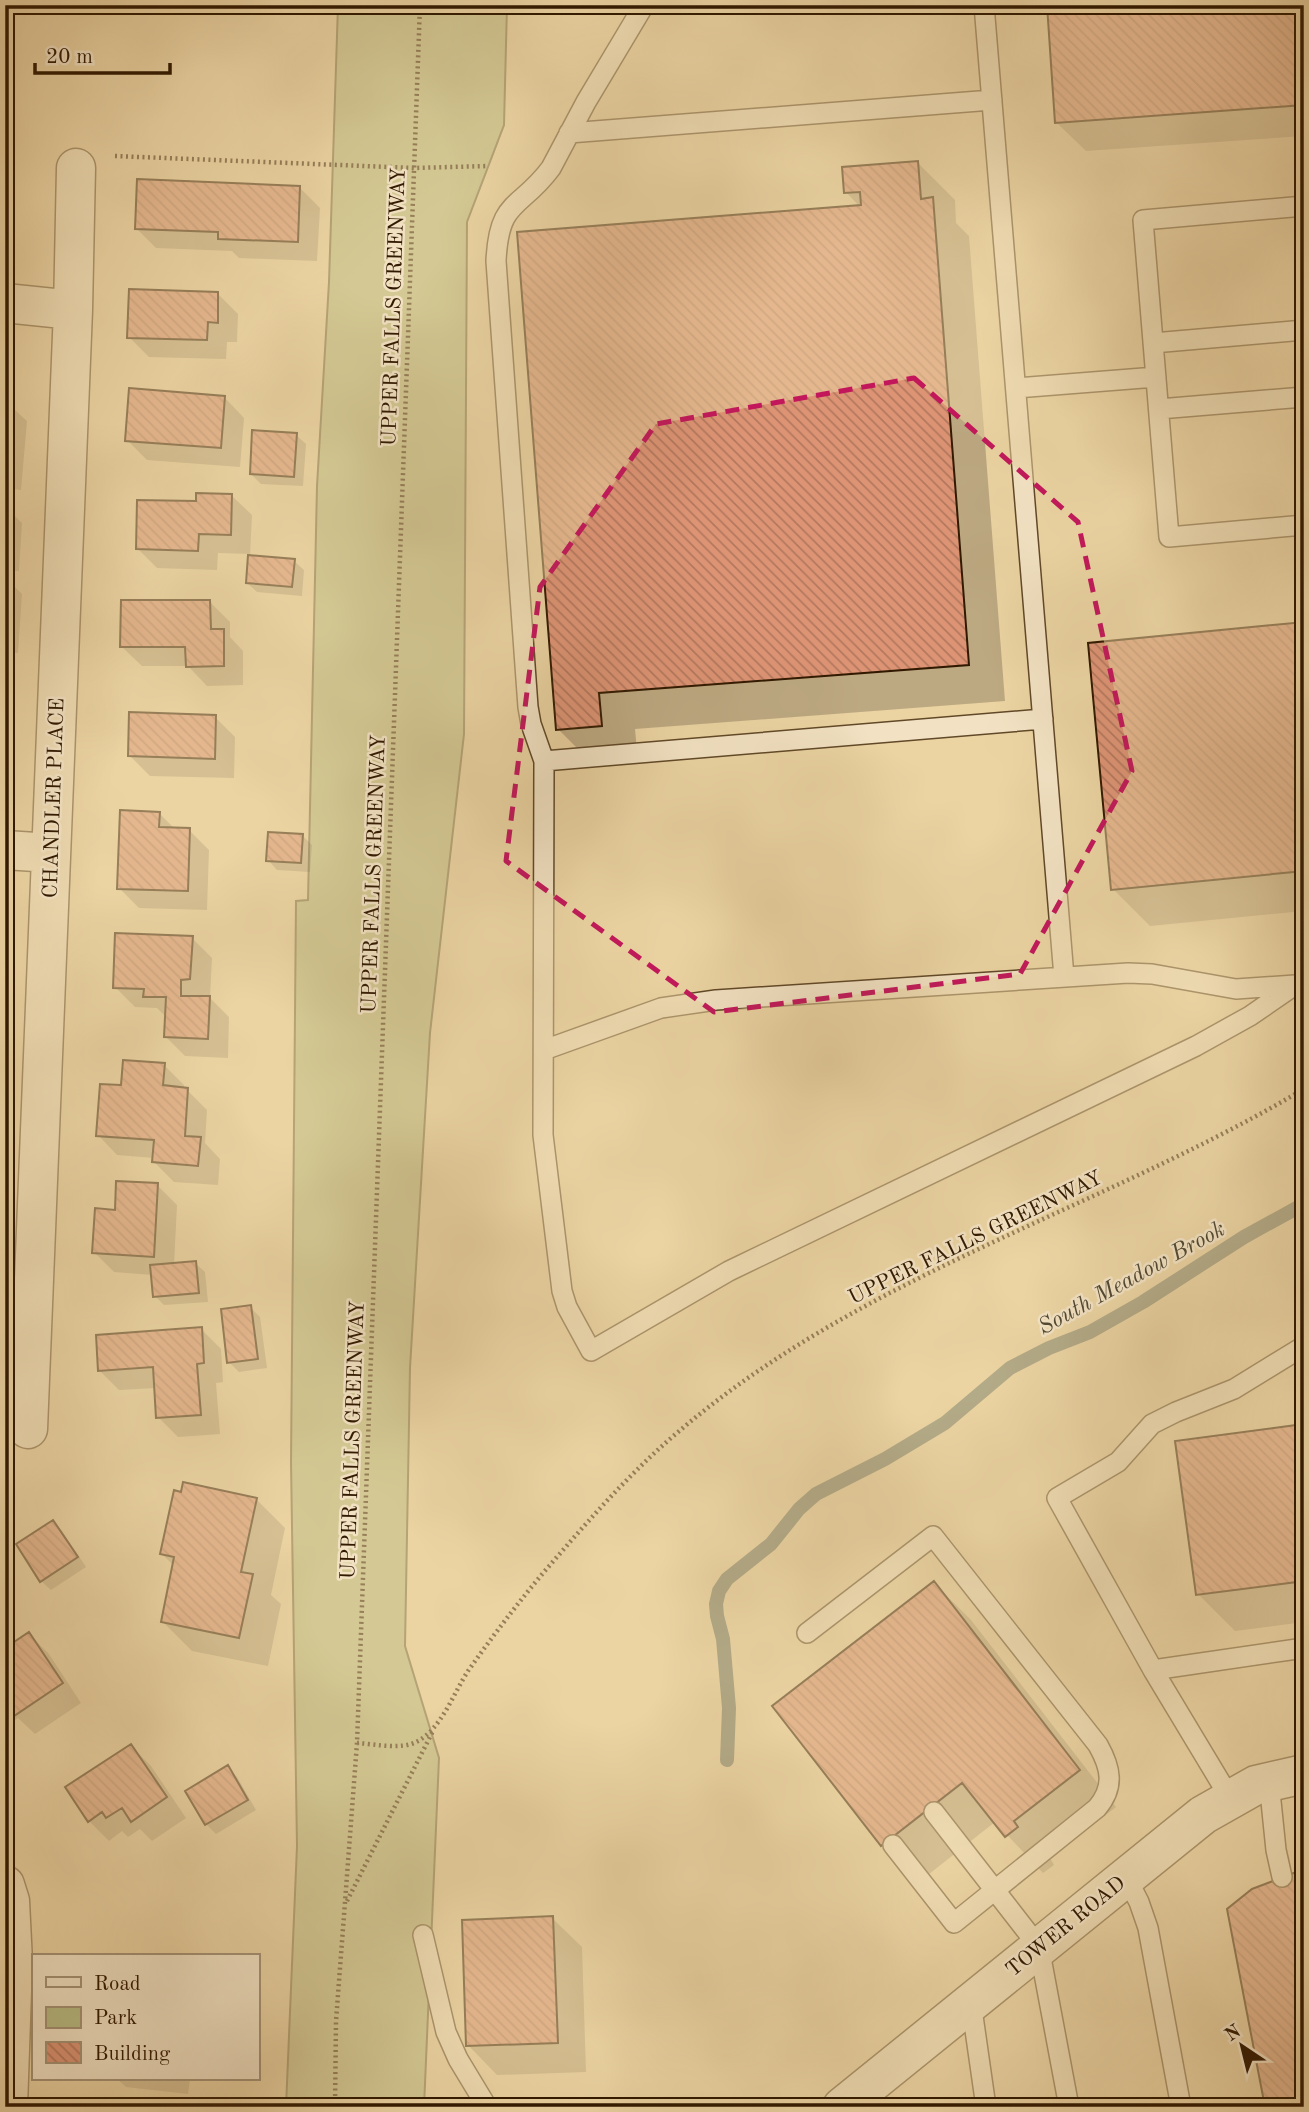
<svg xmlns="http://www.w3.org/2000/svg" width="1309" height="2112" font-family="'Old Standard TT',serif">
<defs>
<pattern id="building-back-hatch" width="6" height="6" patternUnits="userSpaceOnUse" patternTransform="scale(1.75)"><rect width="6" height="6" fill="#dd9475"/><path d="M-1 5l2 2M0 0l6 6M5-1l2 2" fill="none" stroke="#b4785e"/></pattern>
</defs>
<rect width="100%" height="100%" fill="#ebd3a2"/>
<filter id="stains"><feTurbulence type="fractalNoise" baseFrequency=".00286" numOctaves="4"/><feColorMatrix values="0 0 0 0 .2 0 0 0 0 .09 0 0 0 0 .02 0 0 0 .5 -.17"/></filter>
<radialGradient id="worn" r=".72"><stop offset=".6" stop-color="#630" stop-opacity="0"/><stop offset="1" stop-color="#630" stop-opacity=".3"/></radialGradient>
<path fill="#b8bc84" stroke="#746a42" stroke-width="2" d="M338,5H507L504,125L467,222L464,734L430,1033L410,1368L405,1646L439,1758L424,2107H286L297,1846L291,1462L296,901L308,900L317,486L329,282Z"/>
<path fill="#0003" d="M1304,5V136L1086,151L1056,122Z
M918,163L955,200L956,223L969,236L1005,701L635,729L638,762L595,766L558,729L860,207L846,192Z
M300,188L320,208L317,261L239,258L232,251L156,248L136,228Z
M218,294L238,314L237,342H227L226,359L149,357L129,337Z
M225,398L244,418L240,467L147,460L127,440Z
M5,401L27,421L21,490L5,488Z
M296,435L306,444L303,486L261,484L251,474Z
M232,496L252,515L250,557L294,561L304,570L302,596L257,592L247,583L250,554L218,553L217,570L157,568L137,548L197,503Z
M5,506L22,523L19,571L5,570Z
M5,577L22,594L18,653L5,652Z
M210,602L230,622V637L243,651V685L207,686L188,666H142L122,647Z
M1304,623V911L1150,926L1113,889Z
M215,717L235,737L234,778L150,776L130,756Z
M5,731L9,734L7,806H5Z
M159,813L175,829L189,830L209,850L207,910L139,908L119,888Z
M302,835L312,845L310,872L277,870L268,860Z
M192,938L212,958L210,998L229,1017L228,1058L185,1056L166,1037L165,1016L157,1008L135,1007L115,987Z
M164,1065L184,1085V1089L187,1090L207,1110L205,1143L220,1159L218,1185L174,1182L154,1162V1158L117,1155L98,1135L123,1087Z
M157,1185L177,1205L174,1265L195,1263L205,1272L208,1302L164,1305L155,1296L153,1275L114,1272L94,1252L116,1212Z
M250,1307L260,1317L267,1368L239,1372L229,1362Z
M201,1329L221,1349L223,1382L216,1383L220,1434L178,1437L158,1417L156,1388L119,1390L99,1370Z
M1304,1426V1622L1235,1631L1198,1594Z
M256,1499L285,1528L271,1595L281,1604L268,1666L192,1651L163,1622L174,1566L162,1554Z
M53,1522L62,1531L86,1567L51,1590L41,1581Z
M934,1583L971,1620L1116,1807L1050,1858L1054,1865L1043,1873L995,1822L919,1882L882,1845L775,1707Z
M29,1634L49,1654L81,1703L35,1734L18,1718L9,1724L5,1720V1650Z
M131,1746L151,1766L186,1818L152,1841L140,1829L128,1837L122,1831L109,1841L89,1821Z
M227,1767L237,1777L256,1810L216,1834L206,1824Z
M552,1918L582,1947L586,2072L497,2075L468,2045Z
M117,2079H190L188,2094L126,2087Z"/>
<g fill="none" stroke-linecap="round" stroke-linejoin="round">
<path stroke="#6f7867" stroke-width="14" d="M727,1760L729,1708L723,1639L717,1616L716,1604L719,1591L727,1579L771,1544L799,1509L816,1494L885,1459L945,1423L1010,1368L1049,1348L1090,1332L1143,1302L1244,1237L1304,1204"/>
</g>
<path fill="url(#building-back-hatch)" stroke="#311900" stroke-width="2" d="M1047,5H1304V105L1055,123Z
M918,161L921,199L933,197L969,665L599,693L602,726L556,730L517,232L861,205L860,192L844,193L842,167Z
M137,179L300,186L298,242L218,239V232L135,229Z
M129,289L218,292V323L208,322L207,340L127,338Z
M129,388L225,396L221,448L125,441Z
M252,430L297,433L294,477L250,474Z
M196,493L232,494L231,535L199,534L198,551L136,549L137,500L196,501Z
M248,555L295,559L292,587L246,583Z
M121,600H210L211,629H224V666L186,667L185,647H120Z
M1304,622V871L1111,890L1088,643Z
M129,712L216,715L215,759L128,756Z
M120,810L160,812L159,827L190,828L188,891L117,889Z
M268,832L303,834L301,863L266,861Z
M115,933L193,936L190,979L181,980V996H210L208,1039L164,1037L166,997H143L144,989L113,988Z
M123,1060L165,1063L163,1085L188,1088L185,1136L201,1137L198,1166L152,1162L154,1140L96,1136L100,1084L121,1085Z
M116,1181L158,1183L154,1257L92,1253L95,1208L115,1210Z
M196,1261L199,1293L153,1297L150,1265Z
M251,1305L258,1359L227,1363L221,1309Z
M202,1327L204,1363L197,1364L201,1415L156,1418L153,1367L98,1371L96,1335Z
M1304,1424V1581L1196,1595L1175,1441Z
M183,1482L257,1498L241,1572L253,1574L239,1638L161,1622L174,1557L160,1554L174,1490L181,1492Z
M53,1520L78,1557L40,1582L16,1544Z
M934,1581L1080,1770L1014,1821L1018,1827L1005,1837L962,1783L881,1846L772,1706Z
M29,1632L63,1683L14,1716L5,1703V1648Z
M131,1744L167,1797L131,1822L122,1808L106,1818L102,1812L88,1822L65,1787Z
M228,1765L248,1800L205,1825L185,1791Z
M1304,1869V2107H1265L1227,1909L1252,1889Z
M553,1916L558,2043L466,2046L462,1920Z"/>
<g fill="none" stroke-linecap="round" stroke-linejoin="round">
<defs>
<path id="lane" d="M644,5L586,102L551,168C520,210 499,198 496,261L528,707L531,724L544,761L543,1135L562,1291L567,1307L591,1351L729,1271L1196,1046L1250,1016L1295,985
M984,5L1064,977
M569,133L992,100
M1304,206L1143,220L1169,537L1304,525
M1153,343L1304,330
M1016,388L1156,377
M1159,409L1304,397
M544,761L1043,719
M544,1050L661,1008L716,1000L1128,973L1152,974L1236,989L1295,985
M807,1633L933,1536L1098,1745C1111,1768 1115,1787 1097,1808L954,1923L893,1845
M1153,1670L1304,1648
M1269,1782L1276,1850L1282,1877
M1230,1798L1153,1670L1057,1498L1118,1462L1152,1424L1176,1412L1234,1389L1304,1346
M934,1812L1039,1947L1069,2107
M1126,1877L1139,1902L1148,1928L1181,2107
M423,1935L446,2032L458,2059L487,2107
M971,2002L986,2107"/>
<path id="street" d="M5,303L73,310
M5,850L51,853
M28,1429L73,310L76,168
M5,1885L10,1901L13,1962L8,2107
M842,2107L1203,1815L1256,1785L1304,1774"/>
</defs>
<use href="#lane" stroke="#604828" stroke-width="22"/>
<use href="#street" stroke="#604828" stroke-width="41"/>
<path stroke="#311900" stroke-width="4.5" stroke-dasharray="2 3.5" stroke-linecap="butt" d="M115,156L414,168L488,166
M357,1743C375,1744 400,1750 416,1742C441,1730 453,1694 468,1671C492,1637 517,1604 544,1572C588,1521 632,1470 684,1427C867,1273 1101,1209 1304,1089
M347,1901L433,1731
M335,2107L336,2021L357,1743L420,5"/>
<use href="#lane" stroke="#f2e2c3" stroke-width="19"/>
<use href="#street" stroke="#f2e2c3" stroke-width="38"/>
</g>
<path d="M0 0H1309V2112H0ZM914,378L1078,522L1132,771L1020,974L714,1012L506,861L540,587L656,424Z" fill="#ebd3a2" fill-opacity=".55" fill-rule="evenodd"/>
<path fill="none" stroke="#c2185b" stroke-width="5" stroke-dasharray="14 9" stroke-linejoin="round" d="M914,378L1078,522L1132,771L1020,974L714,1012L506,861L540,587L656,424Z"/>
<g text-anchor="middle" stroke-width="5" stroke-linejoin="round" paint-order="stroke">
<g font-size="21" fill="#311900" stroke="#f2e2c3">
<text transform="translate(393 307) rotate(-88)" y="7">UPPER FALLS GREENWAY</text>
<text transform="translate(53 798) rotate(-88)" y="7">CHANDLER PLACE</text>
<text transform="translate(373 874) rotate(-88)" y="7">UPPER FALLS GREENWAY</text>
<text transform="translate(975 1237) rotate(-26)" y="7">UPPER FALLS GREENWAY</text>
<text transform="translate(352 1440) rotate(-88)" y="7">UPPER FALLS GREENWAY</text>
<text transform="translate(1065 1926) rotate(-39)" y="7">TOWER ROAD</text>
</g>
<g font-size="23" font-style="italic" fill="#504833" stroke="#f2e2c3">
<text transform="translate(1131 1277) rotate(-29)" y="8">South Meadow Brook</text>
</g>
</g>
<rect width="1309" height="2112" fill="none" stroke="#ebd3a2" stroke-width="28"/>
<rect x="7" y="7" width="1295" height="2098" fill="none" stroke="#311900" stroke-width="3.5"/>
<rect x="14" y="14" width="1281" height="2084" fill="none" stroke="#311900" stroke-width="2"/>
<rect x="32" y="1954" width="228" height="126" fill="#f2e2c3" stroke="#a59275" stroke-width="2"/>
<rect x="46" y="1977" width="35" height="10" fill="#f2e2c3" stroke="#a59275" stroke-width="2"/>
<text x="94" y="1990" font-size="21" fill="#311900">Road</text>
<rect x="46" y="2007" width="35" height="21" fill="#b8bc84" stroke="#a59275" stroke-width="2"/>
<text x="94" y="2024" font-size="21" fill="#311900">Park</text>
<rect x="46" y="2042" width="35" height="21" fill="url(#building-back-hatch)" stroke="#a59275" stroke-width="2"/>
<text x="94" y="2060" font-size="21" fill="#311900">Building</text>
<g transform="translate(1242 2046) rotate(325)" stroke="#f2e2c3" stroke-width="5" paint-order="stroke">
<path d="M0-5L12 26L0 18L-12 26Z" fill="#311900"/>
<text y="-10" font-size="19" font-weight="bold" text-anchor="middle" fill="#311900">N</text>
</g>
<path d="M35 63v10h135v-10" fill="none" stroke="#311900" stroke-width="3.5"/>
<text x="46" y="63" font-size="21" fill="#311900" stroke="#f2e2c3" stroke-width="5" paint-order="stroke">20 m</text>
<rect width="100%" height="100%" filter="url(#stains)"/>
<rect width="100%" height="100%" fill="url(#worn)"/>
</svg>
